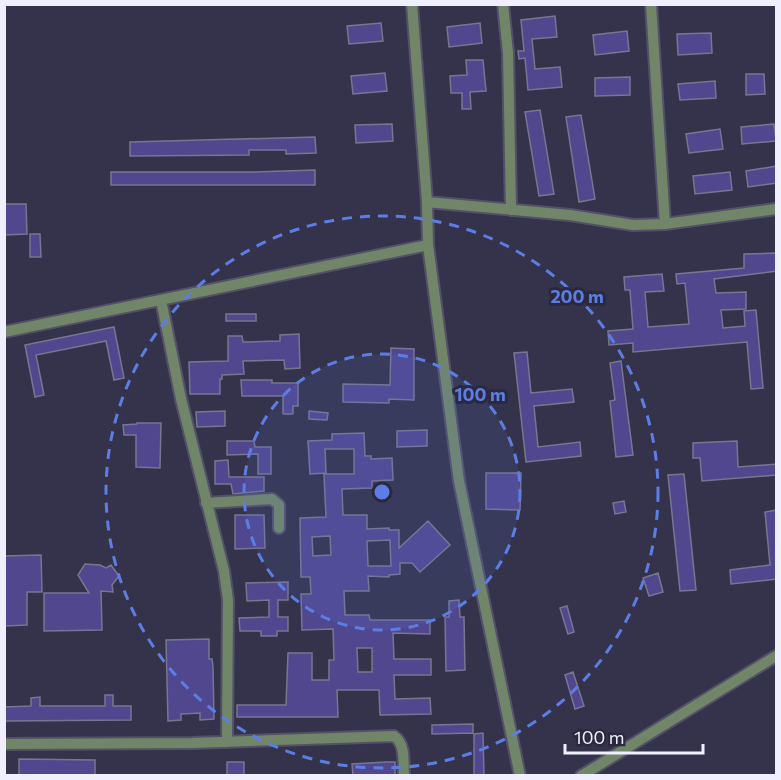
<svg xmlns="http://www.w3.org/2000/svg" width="781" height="780" font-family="Commissioner,sans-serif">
<rect width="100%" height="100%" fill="#35334b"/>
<path fill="#50478e" stroke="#777691" stroke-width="1.5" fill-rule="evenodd" d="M555,16L557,37L532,39L535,69L560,67L562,87L528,90L525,58L519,59L518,51H524L521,20Z
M381,23L383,41L349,44L347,26Z
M480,23L482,43L449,47L447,27Z
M627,31L629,51L595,55L593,35Z
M711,33L712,53L678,55L677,34Z
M466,60H483L486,91L470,92L471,109H462V93H451L450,76L467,75Z
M385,73L387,91L353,94L351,76Z
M746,74H764L765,94L746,95Z
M630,77V95L595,96V78Z
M715,81L716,98L680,100L678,84Z
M540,110L554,194L539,196L525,112Z
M581,115L595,199L579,202L566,117Z
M392,124L393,141L356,143L355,125Z
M774,124L776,141L742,144L741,127Z
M720,129L723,149L689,153L686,134Z
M315,137L316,153L286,154V150H249V155L130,156V142Z
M777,166V183L748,187L746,171Z
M315,170V185H111V172H252Z
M730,172L732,190L695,194L693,176Z
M4,204H26L27,234L4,235Z
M30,234H40L41,257H30Z
M777,253V271L714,279L716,293L746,292V309L721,310L723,328L745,326L744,311L756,310L763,388L751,389L747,342L633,352V343L609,345L608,331L633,329L630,290H625L624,277L662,274L664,291L645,292L648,327L689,324L685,283L677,284L676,274L744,268V254Z
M226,314H256V321H226Z
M114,327L124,378L114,380L106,341L36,355L44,395L35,397L25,345Z
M299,334L300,368L285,369L284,360L243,361L244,374L222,375V379H220V394H190L189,362L228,361V336H242L243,342L280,341V335Z
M391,348L414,349V400L389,399V403L343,402V384L390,385Z
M527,352L531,393L572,389L574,402L534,406L538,447L580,442L581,456L526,462L514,353Z
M621,361L633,455L616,457L610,401L615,400L610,363Z
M241,380H272V383H298V406H293V414H283V396H242Z
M225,411V426L197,427L196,412Z
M309,411L328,413L327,420L309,419Z
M137,423H161L160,468L136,467V435H124L123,425L137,424Z
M427,430V446L397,447V431Z
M364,433L365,456H371V459L392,458L393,480L372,481V488L342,489L343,515H367V529L389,528V530H399V548L428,521L450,545L420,572L412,563H400V574L389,575V577L368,576L369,591H344L345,615H369L370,620H430V634L393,633L394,659H431V675H394L395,699L430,698L431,714L380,715L379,690H337L338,717H237V705H286L288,653H312V680H329V660H334L333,629L302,630L301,594H311L310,577H301L300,518L326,517L324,474H354V449H325L326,473L310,474L308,441L332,440V434ZM330,536L331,555L313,556L312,537ZM390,540L391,566H368L367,541ZM357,648H372V672H358Z
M227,441H254L255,447H271V474H258V454L227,455Z
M737,441L738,467L777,464V475L702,481L700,458H693V443Z
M228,460L229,477H264V491L233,494L231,484H215V461Z
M486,473H521L520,510L486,509Z
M684,474L696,590L680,591L668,475Z
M624,501L626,512L615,514L613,503Z
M777,510V579L731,584L730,570L770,565L765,512Z
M235,515H264L265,548L235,549Z
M41,555L42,592H27V625L4,626V556Z
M85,564L100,565L106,568L111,565L119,576L112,585L113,592L101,591L102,630L44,631V593H89L78,575Z
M658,573L663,592L649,596L643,578Z
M288,582V600H278V617H288V631H277V636H261V631H240L239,618L269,617V600L247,601L246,583Z
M459,600L460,617H464L465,670L446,671L445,617H449V601Z
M567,606L574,632L568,634L560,608Z
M209,639V659H212L213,667L214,719L200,720V713L181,714V720L168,721L166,640Z
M573,672L584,706L575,709L565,675Z
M105,695H113V706H131V720L5,721V707L31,706V698L40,697V706H105Z
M473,724V733L432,734V725Z
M483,733L484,776H474V734Z
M19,759L95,760V776H19Z
M227,762H244V776H227Z
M386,762H395V776H353L352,764Z"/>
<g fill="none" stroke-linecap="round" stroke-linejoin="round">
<defs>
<path id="minor" d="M412,4L427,202L428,245L459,481L520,776
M503,4L508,53L511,210
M651,4L665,224
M427,202L570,215L633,225L665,224L776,209
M161,300L181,399L224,571L228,600L227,742
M4,332L428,245
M206,503L272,499L279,505V528
M4,744L192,743L394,736C406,744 403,762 404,776
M581,776L776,656"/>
</defs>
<use href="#minor" stroke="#535168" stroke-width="14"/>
<use href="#minor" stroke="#718668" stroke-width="10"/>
</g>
<circle cx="382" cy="492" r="138" fill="#5c7ee4" fill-opacity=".12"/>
<g fill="none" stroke="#5c7ee4" stroke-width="3" stroke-dasharray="10 8">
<circle cx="382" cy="492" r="138"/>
<circle cx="382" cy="492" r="276"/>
</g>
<circle cx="382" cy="492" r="9" fill="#5c7ee4" stroke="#2b2940" stroke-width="3"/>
<g font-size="18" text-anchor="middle" font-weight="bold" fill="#5c7ee4" stroke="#2b2940" stroke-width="6" stroke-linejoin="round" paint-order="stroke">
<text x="577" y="303">200 m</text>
<text x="480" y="401">100 m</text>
</g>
<rect width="781" height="780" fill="none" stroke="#f0efff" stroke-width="12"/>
<path d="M565 744v9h138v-9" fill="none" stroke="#f0efff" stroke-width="3"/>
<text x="574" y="744" font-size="18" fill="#f0efff" stroke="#2b2940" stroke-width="4.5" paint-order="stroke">100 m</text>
</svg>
